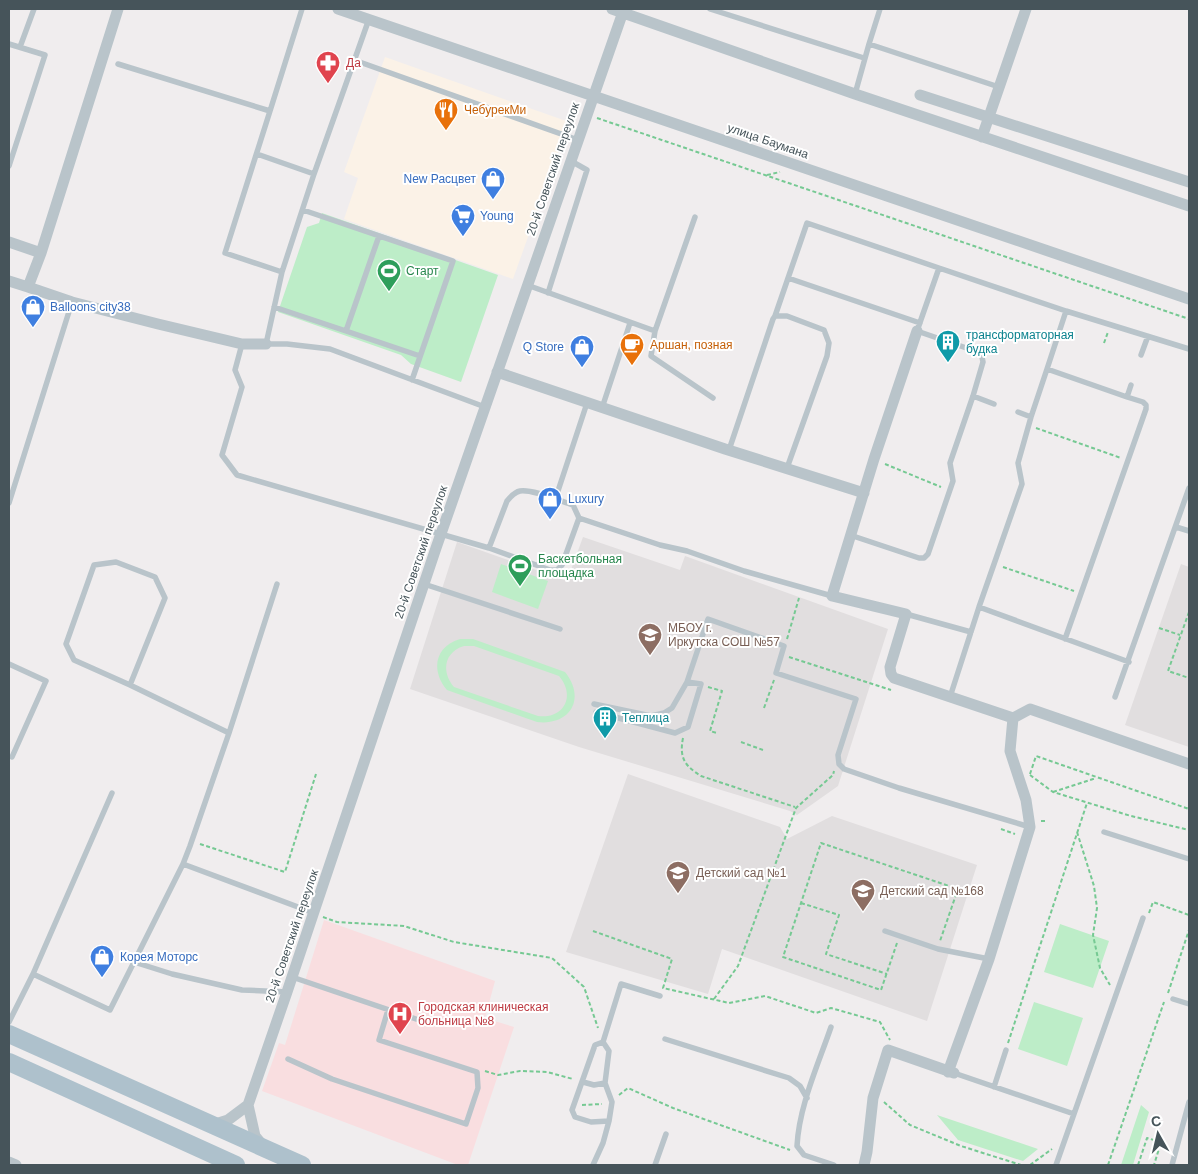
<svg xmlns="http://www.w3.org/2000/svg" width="1198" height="1174" font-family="Arial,sans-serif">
<rect width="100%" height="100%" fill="#f0edee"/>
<path fill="#fbf2e7" d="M385,57L569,122L513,279L344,219L358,178L344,172Z"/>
<path fill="#e1dedf" d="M583,537L680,570L685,556L888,629L838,786L797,815L790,811L579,747L410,689L457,542L567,581Z
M1181,564L1189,567V747L1125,725Z
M628,774L780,827L787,839L832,816L977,865L927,1021L722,949L708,994L566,952Z"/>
<path fill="#f9dee0" d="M324,920L495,981L485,1018L514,1027L468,1165H458L262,1091L279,1043L285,1045Z"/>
<path fill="#bdedc8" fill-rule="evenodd" d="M322,213L498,275L461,382L411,364L401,355L278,312L307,227L319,223Z
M501,564L548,581L538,609L492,592Z
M460,639H473L565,672C586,698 571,726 537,722L447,690C431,671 434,647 460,639ZM464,646H474L559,676C576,696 564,719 538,716L454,687C441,672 444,652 464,646Z
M1060,924L1109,941L1093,988L1044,972Z
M1034,1002L1083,1018L1067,1066L1018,1049Z
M1141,1105L1149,1112L1133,1165H1121Z
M937,1115L1038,1149L1023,1161L958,1140Z"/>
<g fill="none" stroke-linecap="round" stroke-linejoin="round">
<path stroke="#76c993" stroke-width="2" stroke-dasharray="4 2.5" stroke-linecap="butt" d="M597,118L1189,319
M767,175L780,172
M1104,343L1108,332
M1036,428L1121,458
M885,464L941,487
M1003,567L1074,591
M1189,612L1168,671L1189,678
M1159,628L1180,635
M787,639L799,598
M789,657L891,690
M708,687L722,691L710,731L717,733
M764,708L774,680
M683,738C679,758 685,766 701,776L795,807
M741,742L763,750
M1030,774L1036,756L1189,809
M1030,775L1053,792L1131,816L1189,830
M1053,792L1096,778
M1041,821H1047
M1001,829L1015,834
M1077,832L1094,886L1097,908L1093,935L1100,968L1110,985
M200,844L285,872L316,774
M801,903L839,915L826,954L887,974
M1149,913L1153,902L1189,915
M323,917L337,922L404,926L454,942L552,958L584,987L598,1028
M593,931L672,959L663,988L729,1003L765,996L816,1013L831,1008L880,1022L890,1040
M897,943L881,990L783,957L821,843L958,889L940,941
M1168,993L1189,930
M714,999L738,966L796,808L833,775L834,771
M1008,1043L1087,803
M485,1071L498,1075L520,1071L547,1072L573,1079
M619,1095L628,1088L673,1108L790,1150
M884,1102L910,1125L961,1146L1021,1165
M582,1105L602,1104
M1030,1165L1052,1149
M1108,1165L1164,1002
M1138,1165L1147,1138L1161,1142L1154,1165"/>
<path stroke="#b9c4ca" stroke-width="5.5" d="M710,9L864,58
M880,9L869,44L999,87
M9,44L45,55L9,166
M20,47L34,9
M354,60L578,140
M118,64L270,111L302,9
M855,94L869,44
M270,111L225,253L282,272L266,344H287L330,349L485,407
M257,154L314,174L282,272
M314,174L369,19
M303,210L453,261L412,380
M695,217L655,331L651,356L713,398
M379,236L346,331L420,356
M788,278L920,323
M527,285L655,331
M548,293L587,170L571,161
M274,307L346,331
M775,316L807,223L939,268
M242,344L235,370L242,387L222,455L237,475L489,548L550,570H557L562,565L579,518L660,545L687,551L744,571L832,596
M1141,355L1148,336
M1047,369L1066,311
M973,396L994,404
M602,408L630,323
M1018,412L1031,417
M729,450L773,319L775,316H787L824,330L829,343L827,356L787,468
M555,500L587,403
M9,503L72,302
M1176,527L1189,531
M850,535L919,558H924L928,554L953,481L950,463L973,396L983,362L982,357L978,352L917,331L939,268L1066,311L1189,349
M489,548L507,501C511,496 515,492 520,491C533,489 560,501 573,505L579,518
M277,584L229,733L190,846L183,864L314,913
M424,584L560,629
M979,607L1129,662
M906,614L971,632
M1065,639L1146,409V405L1143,402L1127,397L1131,385
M9,664L46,681L12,757
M130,685L165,598L155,577L116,562L94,565L66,644L74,660L130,685L229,733
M950,697L979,607L1022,484L1018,463L1031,417L1047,369L1127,397
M1115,697L1189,488
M594,704L651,716L664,713L672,708L687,682L708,619L784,646L776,673L856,699L838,755L839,764L844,769L899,788L1030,827
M596,712L675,733L688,727L701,684L687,682
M1104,832L1189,859
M885,931L938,949L989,959
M134,962L172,974L242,990L287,992
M33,974L110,1010L183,864
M292,977L416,1019
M1173,999L1189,1004
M9,1022L33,974L112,793
M831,1027C818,1065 799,1106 797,1146L804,1155L834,1165
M665,1039L789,1078L800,1086L807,1098
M603,1042L621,984L660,996
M288,1059L332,1079L466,1124L478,1088L477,1072L379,1040L388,1010
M954,1073L1074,1114
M583,1082L594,1085L605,1083
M994,1087L1006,1050
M593,1165L603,1143L609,1121L612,1102L605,1083L609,1051L603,1042L595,1045L572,1110L575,1117L591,1122L609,1121
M655,1165L666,1134
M1056,1165L1143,918
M1172,1165L1189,1102"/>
<path stroke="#b9c4ca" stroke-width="11" d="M338,9L1189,299
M612,9L855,94L1189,206
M920,95L1189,182
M982,137L1026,9
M9,242L41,253L118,9
M41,253L28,287L72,302L158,324L242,344H266
M9,281L28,287
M917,331L874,459L832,596L906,614L890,667L891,674L894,678L1013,718
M497,372L725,449L864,493
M948,1072L989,959L1030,827L1026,800L1010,751L1013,718L1030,709L1189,764
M248,1105L255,1136L264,1147
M212,1125L228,1120L248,1105L287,992L436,548L624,9
M9,1162L16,1165
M864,1165L867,1152L873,1098L888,1050L954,1073"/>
<path stroke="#aec1cc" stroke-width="18" d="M9,1034L302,1165
M9,1062L236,1165"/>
</g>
<defs>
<symbol id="pharmacy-pin" viewBox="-11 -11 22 30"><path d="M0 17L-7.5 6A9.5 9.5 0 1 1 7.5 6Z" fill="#e0444e" stroke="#fff"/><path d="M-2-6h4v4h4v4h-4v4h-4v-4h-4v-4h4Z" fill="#fff"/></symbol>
<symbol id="restaurant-pin" viewBox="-11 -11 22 30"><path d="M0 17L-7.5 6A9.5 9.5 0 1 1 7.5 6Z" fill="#e8710a" stroke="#fff"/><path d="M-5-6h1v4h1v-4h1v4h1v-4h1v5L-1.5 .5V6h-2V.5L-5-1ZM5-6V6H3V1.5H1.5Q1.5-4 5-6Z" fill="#fff"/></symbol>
<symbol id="shop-pin" viewBox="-11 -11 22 30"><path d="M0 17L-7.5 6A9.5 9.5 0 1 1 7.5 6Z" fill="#3f7fe0" stroke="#fff"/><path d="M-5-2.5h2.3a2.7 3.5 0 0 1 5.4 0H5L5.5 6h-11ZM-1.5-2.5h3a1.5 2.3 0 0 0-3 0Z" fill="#fff"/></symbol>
<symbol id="supermarket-pin" viewBox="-11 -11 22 30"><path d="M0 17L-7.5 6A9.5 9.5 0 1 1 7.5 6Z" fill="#3f7fe0" stroke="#fff"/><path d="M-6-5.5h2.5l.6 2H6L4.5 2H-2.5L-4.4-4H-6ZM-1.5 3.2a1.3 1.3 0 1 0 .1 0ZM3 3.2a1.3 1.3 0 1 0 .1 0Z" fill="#fff"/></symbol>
<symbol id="stadium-pin" viewBox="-11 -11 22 30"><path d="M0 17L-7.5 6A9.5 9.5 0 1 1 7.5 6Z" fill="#2e9e5b" stroke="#fff"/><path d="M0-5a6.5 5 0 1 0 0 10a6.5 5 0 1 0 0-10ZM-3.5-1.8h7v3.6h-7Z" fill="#fff"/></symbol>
<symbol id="building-pin" viewBox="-11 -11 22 30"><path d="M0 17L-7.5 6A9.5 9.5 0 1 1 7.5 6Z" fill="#0f9aa8" stroke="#fff"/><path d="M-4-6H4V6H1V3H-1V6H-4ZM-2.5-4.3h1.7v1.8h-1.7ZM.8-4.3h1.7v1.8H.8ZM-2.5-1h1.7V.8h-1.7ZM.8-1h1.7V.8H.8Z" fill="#fff"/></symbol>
<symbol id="cafe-pin" viewBox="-11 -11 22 30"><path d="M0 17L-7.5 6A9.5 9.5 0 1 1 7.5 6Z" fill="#e8710a" stroke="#fff"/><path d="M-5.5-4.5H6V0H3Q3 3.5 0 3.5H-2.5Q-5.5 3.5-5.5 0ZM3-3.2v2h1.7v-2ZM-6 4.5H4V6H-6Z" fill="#fff"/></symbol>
<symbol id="school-pin" viewBox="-11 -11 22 30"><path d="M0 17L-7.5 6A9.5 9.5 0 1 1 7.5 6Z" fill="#8d6e63" stroke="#fff"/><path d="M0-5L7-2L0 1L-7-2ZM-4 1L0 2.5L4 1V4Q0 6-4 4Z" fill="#fff"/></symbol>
<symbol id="hospital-pin" viewBox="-11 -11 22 30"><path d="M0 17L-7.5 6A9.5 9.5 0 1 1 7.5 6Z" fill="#e0444e" stroke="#fff"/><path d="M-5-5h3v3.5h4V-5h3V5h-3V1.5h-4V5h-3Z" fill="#fff"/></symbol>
</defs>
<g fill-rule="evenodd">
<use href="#pharmacy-pin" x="314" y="49" width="28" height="38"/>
<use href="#restaurant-pin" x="432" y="96" width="28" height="38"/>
<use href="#shop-pin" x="479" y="165" width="28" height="38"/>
<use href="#supermarket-pin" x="449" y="202" width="28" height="38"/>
<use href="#stadium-pin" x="375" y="257" width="28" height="38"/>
<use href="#shop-pin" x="19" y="293" width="28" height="38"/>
<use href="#building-pin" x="934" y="328" width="28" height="38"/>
<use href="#cafe-pin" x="618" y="331" width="28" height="38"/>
<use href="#shop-pin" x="568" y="333" width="28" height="38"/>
<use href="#shop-pin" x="536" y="485" width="28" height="38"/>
<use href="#stadium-pin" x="506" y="552" width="28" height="38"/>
<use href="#school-pin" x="636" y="621" width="28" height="38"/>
<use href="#building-pin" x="591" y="704" width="28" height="38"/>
<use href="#school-pin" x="664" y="859" width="28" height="38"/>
<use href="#school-pin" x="849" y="877" width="28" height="38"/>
<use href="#shop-pin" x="88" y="943" width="28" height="38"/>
<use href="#hospital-pin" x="386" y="1000" width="28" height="38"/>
</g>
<g text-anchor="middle" stroke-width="4" stroke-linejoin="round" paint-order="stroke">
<g font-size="12" fill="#be3a42" stroke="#fff" text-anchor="start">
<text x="346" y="67">Да</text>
<text x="418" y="1011">Городская клиническая<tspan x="418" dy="14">больница №8</tspan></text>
</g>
<g font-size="12" fill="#c56008" stroke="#fff" text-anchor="start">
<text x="464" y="114">ЧебурекМи</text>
<text x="650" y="349">Аршан, позная</text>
</g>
<g font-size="12" fill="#46545a" stroke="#fff">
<text transform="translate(768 141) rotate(19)" y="4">улица Баумана</text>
<text transform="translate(553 169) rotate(-71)" y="4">20-й Советский переулок</text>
<text transform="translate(421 552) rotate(-71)" y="4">20-й Советский переулок</text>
<text transform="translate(292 936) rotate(-71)" y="4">20-й Советский переулок</text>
</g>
<g font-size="12" fill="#366cbe" stroke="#fff" text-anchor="start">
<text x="476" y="183" text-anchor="end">New Расцвет</text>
<text x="480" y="220">Young</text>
<text x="50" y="311">Balloons city38</text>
<text x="564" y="351" text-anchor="end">Q Store</text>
<text x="568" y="503">Luxury</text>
<text x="120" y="961">Корея Моторс</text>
</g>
<g font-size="12" fill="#27864d" stroke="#fff" text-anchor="start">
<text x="406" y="275">Старт</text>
<text x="538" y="563">Баскетбольная<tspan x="538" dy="14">площадка</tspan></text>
</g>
<g font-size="12" fill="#0d838f" stroke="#fff" text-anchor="start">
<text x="966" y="339">трансформаторная<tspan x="966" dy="14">будка</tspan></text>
<text x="622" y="722">Теплица</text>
</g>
<g font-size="12" fill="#785e54" stroke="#fff" text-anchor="start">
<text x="668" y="632">МБОУ г.<tspan x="668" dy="14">Иркутска СОШ №57</tspan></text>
<text x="696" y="877">Детский сад №1</text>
<text x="880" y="895">Детский сад №168</text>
</g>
</g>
<rect width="1198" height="1174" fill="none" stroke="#46545a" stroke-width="20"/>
<g transform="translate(1158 1134) rotate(352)" stroke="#ffffff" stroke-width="4" paint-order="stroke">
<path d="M0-4L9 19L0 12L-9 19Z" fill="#46545a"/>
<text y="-8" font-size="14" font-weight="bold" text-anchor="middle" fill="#46545a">С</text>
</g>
</svg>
